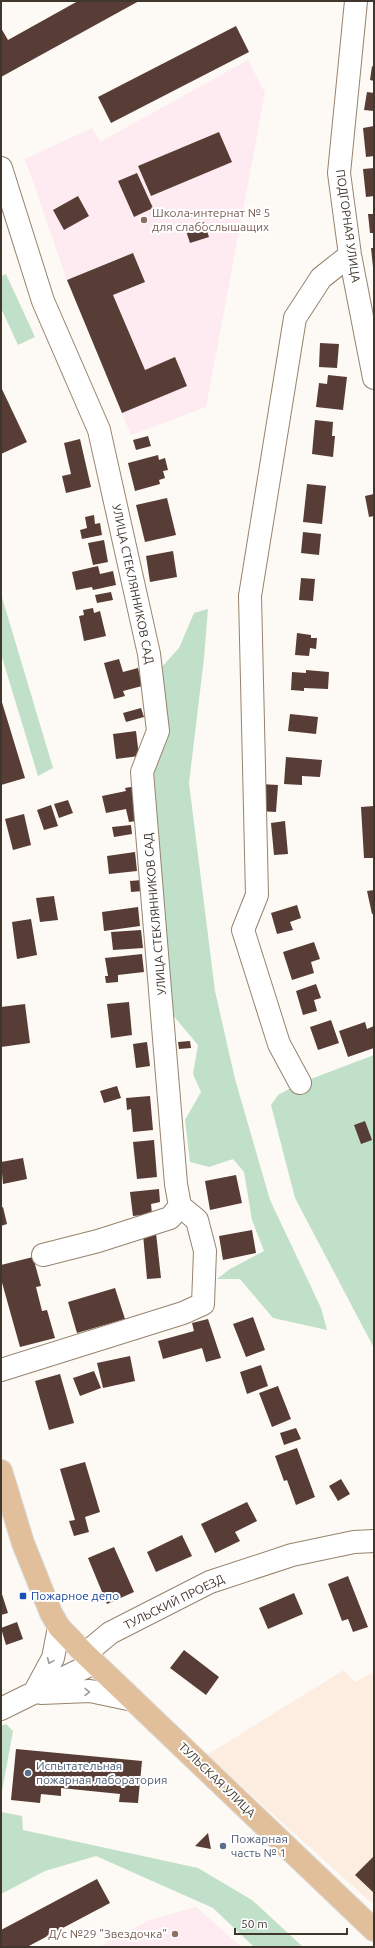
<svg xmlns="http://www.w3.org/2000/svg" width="375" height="1948" font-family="Ubuntu,sans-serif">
<rect width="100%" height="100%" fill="#fdf9f4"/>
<path fill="#fdede0" d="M344,1670L355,1682L374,1672V1905L207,1755Z"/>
<path fill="#feeaf1" d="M248,60L265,93L206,407L131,435L67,280L25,159L92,128L100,142Z
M196,1907L241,1947H99L150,1920Z"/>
<path fill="#c1e0c9" d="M6,274L35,337L18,345L1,308V276Z
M1,594L53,768L38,776L1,654Z
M208,609L204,658L189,783L215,991L235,1079L270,1200L321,1308L327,1330L273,1318L240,1279H217L230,1269L264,1251L252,1220L244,1172L233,1159L209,1167L190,1162L185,1120L201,1092L193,1074L198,1045L172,1014L156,836L154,769L167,712L159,670L179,648L194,613Z
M374,1055V1348L295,1198L271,1105L278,1095L300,1083Z
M6,1724L13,1731L1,1797V1726Z
M1,1812L22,1816L23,1830L198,1868L252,1900L303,1947H254L213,1908L96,1856L45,1871L1,1894Z"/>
<path fill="#573d35" d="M78,1H139L1,77V28L8,40Z
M236,26L249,52L111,123L98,97Z
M372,66L374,67V81L370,80Z
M367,92L374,93V111L364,110Z
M374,126V156L366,157L363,128Z
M219,132L232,162L151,196L138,166Z
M374,168V196L366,197L363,169Z
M137,173L153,208L134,217L118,181Z
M78,196L89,216L64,230L53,210Z
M368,214H374V233H370Z
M204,222L209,237L190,243L185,228Z
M371,248H374V266L373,267Z
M133,253L145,282L113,295L145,370L175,357L187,386L122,413L67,280Z
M320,343L339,344L337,368L319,367Z
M328,375L347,377L343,410L316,407L319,383L327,384Z
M1,387L27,442L1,454Z
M315,420L333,422L332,436H335L333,457L312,454Z
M148,436L151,446L136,450L133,440Z
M80,439L91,487L66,493L62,476L71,474L64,443Z
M158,455L159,460L165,458L168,470L163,471L165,478L159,480L160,484L135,491L128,463Z
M307,484L326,486L322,524L303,522Z
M374,494V516L369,517L365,496Z
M167,498L176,535L145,542L136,505Z
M94,515L95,524L100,523L102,535L82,539L80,530L87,528L85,517Z
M303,532L321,534L319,555L301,553Z
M104,540L108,562L93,565L88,543Z
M173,551L177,577L150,582L146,556Z
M98,566L100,574L113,571L116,585L93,590L92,587L76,590L72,572Z
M301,578L315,579L313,601L299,600Z
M111,592L113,600L97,603L95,595Z
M93,608L94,613L100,611L106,636L84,641L79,616L84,615L83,610Z
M297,633L311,635V638H317L316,649L310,648L309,656L295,655Z
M119,659L123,672L138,668L142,686L123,691L125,696L114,699L104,663Z
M306,670L329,672L328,689L304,688V691L291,690L292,672L306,673Z
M1,699L25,778L1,785Z
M141,708L144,717L126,722L123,713Z
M290,714L318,717L316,734L288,731Z
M136,731L139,756L116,759L113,734Z
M286,757L322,760L320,777L302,776V785L284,784Z
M260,784L278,785L276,812L259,811Z
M137,786L143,820L129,822L126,809L106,813L102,796L126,791L125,788Z
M68,800L73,813L59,818L54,804Z
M51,805L58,826L44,830L37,810Z
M374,806V858H364L361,807Z
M24,814L31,845L13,850L5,819Z
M285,821L288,854L274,855L271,823Z
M131,825L132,834L114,837L112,827Z
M135,852L137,871L109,874L107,856Z
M142,880L143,891L131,892L130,881Z
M374,890V914H372L367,891Z
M54,896L58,920L40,922L36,898Z
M297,905L301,918L290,922L293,930L277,934L271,913Z
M138,907L140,926L104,931L102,912Z
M31,919L37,955L17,959L12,922Z
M141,930L143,948L113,950L111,932Z
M314,942L320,959L311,962L314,973L292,980L283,952Z
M142,954L144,972L118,975V982L106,983L105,976H108L105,958Z
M316,984L321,998L314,1000L317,1011L303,1015L296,991Z
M129,1002L132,1035L111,1038L107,1004Z
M25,1004L30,1043L1,1047V1007Z
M331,1020L339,1043L318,1050L310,1027Z
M365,1022L367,1029L374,1026V1048L348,1057L339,1031Z
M190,1041L191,1048L179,1049L178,1042Z
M147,1042L150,1066L136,1068L133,1044Z
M117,1086L121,1098L104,1103L100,1091Z
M150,1096L153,1130L133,1132L131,1109L127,1110L126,1098Z
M365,1121L372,1140L361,1144L354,1125Z
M154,1140L157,1177L137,1179L133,1142Z
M23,1158L27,1179L3,1184L1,1162Z
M236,1175L242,1203L210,1210L205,1181Z
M159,1189L160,1202L151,1204L152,1214L133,1216L130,1192Z
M3,1207L7,1224L1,1226V1208Z
M252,1230L256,1253L223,1260L219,1236Z
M156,1233L161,1278L147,1279L143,1234Z
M33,1257L41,1286L36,1287L42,1311L47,1310L55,1338L20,1347L1,1279V1265Z
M115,1288L125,1319L77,1333L68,1302Z
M253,1317L265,1350L246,1357L233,1324Z
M208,1319L221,1358L206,1362L202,1348L163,1359L158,1341L194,1331L192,1323Z
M130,1356L135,1381L103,1388L97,1363Z
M261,1365L268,1386L247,1394L240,1372Z
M94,1371L101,1388L80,1396L73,1378Z
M60,1374L74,1423L49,1430L35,1381Z
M278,1386L291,1419L272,1427L259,1393Z
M296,1428L301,1439L284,1445L280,1433Z
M297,1448L315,1497L296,1505L287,1480L284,1481L275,1456Z
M85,1462L100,1512L85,1517L89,1532L74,1536L69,1521L75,1520L60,1469Z
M341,1479L350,1494L338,1501L329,1486Z
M247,1502L257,1521L235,1532L240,1541L215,1553L201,1524Z
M182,1535L192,1556L156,1572L147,1552Z
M114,1547L134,1592L107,1604L88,1558Z
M348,1576L368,1627L353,1632L348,1619L342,1621L328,1584Z
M1,1591L8,1613L1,1615Z
M294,1593L303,1614L268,1629L259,1608Z
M17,1622L23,1639L6,1645L1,1628Z
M184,1650L219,1677L206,1695L170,1668Z
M16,1749L142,1761L138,1803L119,1802L120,1794L61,1788V1796L41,1794L40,1803L11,1800Z
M208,1833L211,1849L195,1846Z
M374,1856V1893L355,1875Z
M97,1879L110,1903L27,1947H1V1930Z"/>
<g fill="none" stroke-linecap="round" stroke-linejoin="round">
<defs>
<path id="minor" d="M356,1L339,173L350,255L374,378
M1,168L43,301L99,430L149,654L158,731L142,772L176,1184L180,1206
M300,1083L279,1044L243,930L257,895L250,596L295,318L321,278L350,255
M43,1255L98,1241L170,1218L180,1206
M1,1370L183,1313L203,1304L205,1251L197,1220L180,1206
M85,1654L110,1633L210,1582L292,1555L354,1542L374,1541
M34,1693L53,1658L59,1627
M41,1693L90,1691L133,1700
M1,1709L94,1663"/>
<path id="major" d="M1,1471L23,1543L51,1613L59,1627L85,1654L374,1930"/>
</defs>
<use href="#minor" stroke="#96836d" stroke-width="24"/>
<use href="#major" stroke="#d9d7d5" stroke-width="24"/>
<use href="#minor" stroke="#fff" stroke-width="22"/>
<use href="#major" stroke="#e2bf9b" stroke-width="22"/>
</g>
<defs><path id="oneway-chevron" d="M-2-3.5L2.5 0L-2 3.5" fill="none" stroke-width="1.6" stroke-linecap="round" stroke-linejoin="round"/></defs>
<g stroke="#9f9b96">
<use href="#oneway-chevron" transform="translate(50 1661) rotate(114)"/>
<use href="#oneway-chevron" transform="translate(87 1692) rotate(1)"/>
</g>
<g fill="#8d6e63" stroke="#fff" stroke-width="1.5">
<circle cx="144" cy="220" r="4"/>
<circle cx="175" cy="1934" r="4"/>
</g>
<rect fill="#1a4fb4" stroke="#fff" stroke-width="1.5" x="19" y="1592" width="8" height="8" rx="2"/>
<g fill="#5c6f8a" stroke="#fff" stroke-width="1.5">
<circle cx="28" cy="1773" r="4"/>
<circle cx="223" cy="1846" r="4"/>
</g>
<g text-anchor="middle" stroke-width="4" stroke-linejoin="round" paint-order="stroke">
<g font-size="12" fill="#785e54" stroke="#fff" text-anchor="start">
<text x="152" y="217">Школа-интернат № 5<tspan x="152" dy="14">для слабослышащих</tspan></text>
<text x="167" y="1938" text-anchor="end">Д/с №29 "Звездочка"</text>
</g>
<g font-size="12" fill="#3f372e" stroke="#fff">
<text transform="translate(348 226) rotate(82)" y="4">ПОДГОРНАЯ УЛИЦА</text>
<text transform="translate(133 584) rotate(78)" y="4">УЛИЦА СТЕКЛЯННИКОВ САД</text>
<text transform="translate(155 914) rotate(-95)" y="4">УЛИЦА СТЕКЛЯННИКОВ САД</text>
<text transform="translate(174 1602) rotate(-26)" y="4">ТУЛЬСКИЙ ПРОЕЗД</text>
<text transform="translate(217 1780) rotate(44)" y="4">ТУЛЬСКАЯ УЛИЦА</text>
</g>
<g font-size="12" fill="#164399" stroke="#fff" text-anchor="start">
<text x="31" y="1600">Пожарное депо</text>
</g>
<g font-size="12" fill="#4e5e75" stroke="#fff" text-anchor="start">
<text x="36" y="1770">Испытательная<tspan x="36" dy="14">пожарная лаборатория</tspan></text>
<text x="231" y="1843">Пожарная<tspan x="231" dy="14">часть № 1</tspan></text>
</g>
</g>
<rect width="375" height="1948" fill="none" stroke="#3f372e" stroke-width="4"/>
<path d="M235 1928v6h112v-6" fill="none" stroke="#3f372e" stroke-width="2"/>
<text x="241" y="1928" font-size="12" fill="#3f372e" stroke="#ffffff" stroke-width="3" paint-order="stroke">50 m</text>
</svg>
